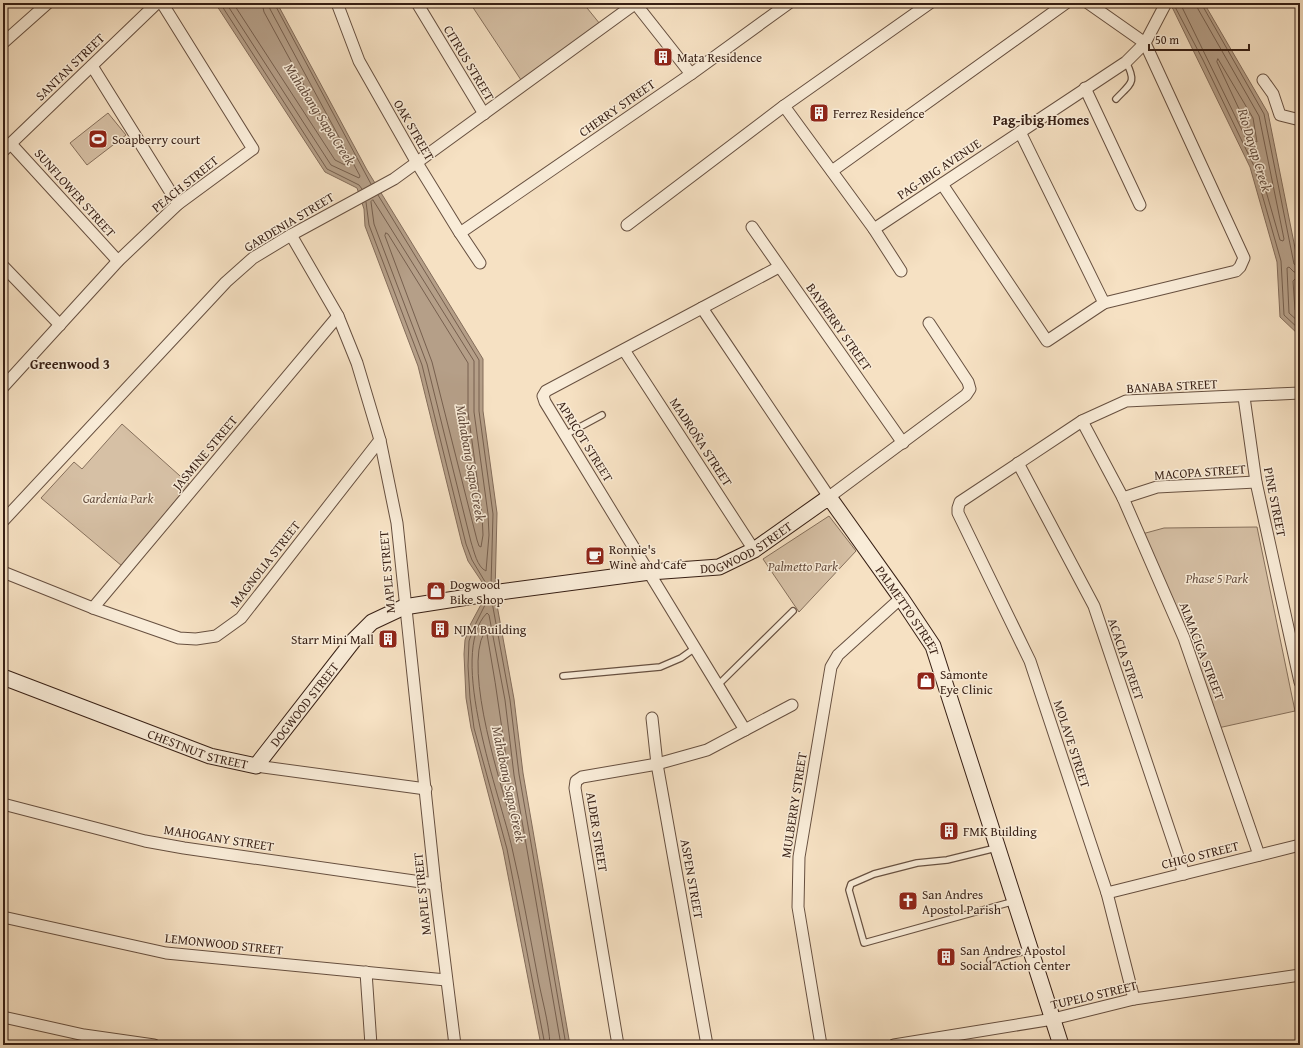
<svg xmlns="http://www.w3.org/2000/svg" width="1303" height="1048" viewBox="0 0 1303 1048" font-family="'Gentium Book Plus',serif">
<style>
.green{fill:#d6c0a5;stroke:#86705c}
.water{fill:#b59f88;stroke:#836c5a}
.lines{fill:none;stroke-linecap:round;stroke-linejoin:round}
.shore{stroke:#765f4e;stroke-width:1}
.lane-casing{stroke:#675040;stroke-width:8}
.street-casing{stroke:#675040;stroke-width:13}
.secondary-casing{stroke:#371f14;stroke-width:17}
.lane{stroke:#f9ecd8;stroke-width:5.5}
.street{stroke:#f9ecd8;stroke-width:11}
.secondary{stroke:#f9ecd8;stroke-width:15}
.labels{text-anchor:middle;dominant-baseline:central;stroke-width:3;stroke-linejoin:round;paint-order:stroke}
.poi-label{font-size:13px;fill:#371f14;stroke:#f9ecd8;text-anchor:start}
.street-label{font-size:13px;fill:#371f14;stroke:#f9ecd8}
.park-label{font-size:13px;font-style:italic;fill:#674f40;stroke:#f9ecd8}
.water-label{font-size:14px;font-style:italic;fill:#634c3d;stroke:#f9ecd8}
.neighbourhood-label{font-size:14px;font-weight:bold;fill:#371f14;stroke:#f9ecd8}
</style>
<rect width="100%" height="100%" fill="#f6e1c3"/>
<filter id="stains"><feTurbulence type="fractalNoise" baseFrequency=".005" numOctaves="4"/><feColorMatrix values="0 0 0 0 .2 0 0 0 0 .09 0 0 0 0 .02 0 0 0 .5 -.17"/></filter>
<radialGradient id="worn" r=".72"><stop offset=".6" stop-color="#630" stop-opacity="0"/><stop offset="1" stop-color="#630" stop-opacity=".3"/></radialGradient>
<g class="green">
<polygon points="470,3 583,3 600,24 521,80"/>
<polygon points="108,113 126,135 87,165 70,143"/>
<polygon points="122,424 189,484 122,566 41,498 74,462 82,469"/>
<polygon points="829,516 856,551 799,612 763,559"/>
<polygon points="1257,527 1295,711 1218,728 1142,534 1164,528"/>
</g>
<g class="water">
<polygon points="215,3 277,3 367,170 483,359 483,411 497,513 495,594 514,699 523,773 570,1045 541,1045 503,850 471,728 466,698 464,654 465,640 470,625 484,599 484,590 482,582 468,561 462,544 418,366 365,226 364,209 357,188 325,172"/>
<polygon points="1168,3 1204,3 1268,113 1300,273 1300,336 1280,317 1277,262 1250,167 1173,9"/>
</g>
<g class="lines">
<g class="shore">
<polyline points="220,3 327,169 359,185 362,189"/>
<polyline points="226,3 331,165 359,178 360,176 270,9 269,3"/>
<polyline points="233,3 335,160 345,165 346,162 264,12 262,3"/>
<polyline points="274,3 371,184"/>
<polyline points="1173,3 1203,60 1254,166 1281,261 1284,315 1300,330"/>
<polyline points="1180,3 1258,163 1280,240 1283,241 1284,239 1259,116 1198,9 1196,3"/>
<polyline points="1201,3 1264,114 1294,264 1300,268"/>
<polygon points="1218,59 1253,118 1257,142 1254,141 1217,62"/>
<polyline points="378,195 479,360 479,411 493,514 491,585"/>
<path d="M373,200L474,361V412L488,514L489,535L486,571C477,567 474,551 471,542L427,364L374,224L371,202Z"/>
<polyline points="366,202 369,225 422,365 466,544 472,560 487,585"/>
<polygon points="386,233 388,234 468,363 468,412 482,514 483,535 481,547 479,546 477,540 432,362 385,236"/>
<polyline points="1300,273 1294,272 1289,267 1287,268 1289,313 1300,323"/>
<polyline points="1300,279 1295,279 1293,281 1295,310 1300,315"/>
<polyline points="492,602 510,700 519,774 566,1045"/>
<polyline points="486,603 474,627 469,641 468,666 470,698 474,728 507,849 545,1045"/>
<path d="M484,633L487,634C499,699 506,764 517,829L516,831L514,830C502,788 463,670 484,633Z"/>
<path d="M550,1045C549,1021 541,997 537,973C529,932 522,890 512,848C501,798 446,654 487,613L489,615L505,700L514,775L561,1045"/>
</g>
<g class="lane-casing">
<g id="lane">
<path d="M1116,99C1131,83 1137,83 1126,62"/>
<polyline points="565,435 602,415"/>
<polyline points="563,676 660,667 681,658 695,648"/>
<polyline points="718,685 793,611"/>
<polyline points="996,848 947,860 917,863 874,874 851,884 849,890 864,943 1015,901"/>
<polyline points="990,960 1030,950"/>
</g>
</g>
<g class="street-casing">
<g id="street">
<polyline points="337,3 359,61 417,163 460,233 480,263"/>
<polyline points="417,3 484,114"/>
<polyline points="635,3 691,74"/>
<polyline points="3,43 48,3"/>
<polyline points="92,66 178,204"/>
<polyline points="1263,80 1273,94 1280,115 1300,120"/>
<polyline points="1085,88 1140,205"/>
<polyline points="784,106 874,229 901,271"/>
<polyline points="1020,132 1104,303"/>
<polyline points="11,144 118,261"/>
<polyline points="3,151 157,3"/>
<polyline points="832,171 1066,3"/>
<polyline points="942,184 1047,341 1104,303 1236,271 1240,267 1244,258 1145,43 1088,3"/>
<polyline points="627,225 784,106 930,3"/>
<polyline points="752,227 903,443"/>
<polyline points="874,229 1126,62 1145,43 1166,3"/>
<polyline points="460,233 691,74 789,3"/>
<polyline points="291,235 338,316 357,363 380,440 397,523 435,884 455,1045"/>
<polyline points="3,266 60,325"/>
<polyline points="702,308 829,497 966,395 970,389 968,382 929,323"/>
<polyline points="624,350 754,550"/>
<polyline points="3,387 118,261 178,204 253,149 162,3"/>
<polyline points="1244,397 1256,482 1300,682"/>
<polyline points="1082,421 1123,498 1184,638 1259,855"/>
<polyline points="1018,463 1094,606 1184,874"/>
<polyline points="1123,498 1157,487 1256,482"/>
<polyline points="3,521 226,282 253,258 291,235 394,179 636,3"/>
<polyline points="3,572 93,608 179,638 196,639 216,636 241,618 380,440"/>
<polyline points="93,608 338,316"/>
<polyline points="652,718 657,764 707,1045"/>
<polyline points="745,730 545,402 543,396 546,391 779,267"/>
<polyline points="256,766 426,789"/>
<polyline points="3,804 145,841 184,848 435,884"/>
<polyline points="1107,893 1300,845"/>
<polyline points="3,917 166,953 446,980"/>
<polyline points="366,972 371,1045"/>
<polyline points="1134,999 1107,893 1030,661 958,513 958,508 960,502 1082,421 1126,401 1300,393"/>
<polyline points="3,1017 84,1035 154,1045"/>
<polyline points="618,1045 575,788 576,781 582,777 657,764 707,750 792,705"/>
<polyline points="821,1045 798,907 799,857 831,667 838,655 901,598"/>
<polyline points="894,1045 1053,1019 1134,999 1300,975"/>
</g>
</g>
<g class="secondary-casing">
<g id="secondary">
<path id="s1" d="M3,677L210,756L256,766L354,640L372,622L404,607L500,592L650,572L719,567L754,550L829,497L901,598L933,646L1061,1045"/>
</g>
</g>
<use href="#lane" class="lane"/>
<use href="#street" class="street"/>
<use href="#secondary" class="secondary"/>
</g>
<defs>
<g id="building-square" transform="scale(1)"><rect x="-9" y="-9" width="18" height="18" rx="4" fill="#8f2418" stroke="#f9ecd8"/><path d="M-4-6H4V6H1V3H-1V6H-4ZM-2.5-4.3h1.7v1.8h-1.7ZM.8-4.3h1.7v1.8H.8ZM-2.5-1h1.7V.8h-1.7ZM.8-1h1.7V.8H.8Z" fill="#fff"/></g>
<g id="stadium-square" transform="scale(1)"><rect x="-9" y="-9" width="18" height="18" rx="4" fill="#8f2418" stroke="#f9ecd8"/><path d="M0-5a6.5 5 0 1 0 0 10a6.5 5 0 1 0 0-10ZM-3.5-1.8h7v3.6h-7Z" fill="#fff"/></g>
<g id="cafe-square" transform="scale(1)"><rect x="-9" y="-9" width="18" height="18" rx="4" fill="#8f2418" stroke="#f9ecd8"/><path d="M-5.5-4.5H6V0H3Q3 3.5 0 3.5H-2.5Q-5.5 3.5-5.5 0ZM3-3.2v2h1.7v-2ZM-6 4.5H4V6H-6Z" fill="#fff"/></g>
<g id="shop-square" transform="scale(1)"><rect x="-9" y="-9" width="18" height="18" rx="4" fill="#8f2418" stroke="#f9ecd8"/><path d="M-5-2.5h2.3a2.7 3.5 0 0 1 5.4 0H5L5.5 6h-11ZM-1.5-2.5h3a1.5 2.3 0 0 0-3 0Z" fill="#fff"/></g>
<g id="church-square" transform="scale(1)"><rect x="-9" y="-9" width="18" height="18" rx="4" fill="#8f2418" stroke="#f9ecd8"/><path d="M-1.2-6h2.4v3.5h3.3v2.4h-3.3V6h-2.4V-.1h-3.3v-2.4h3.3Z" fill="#fff"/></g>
</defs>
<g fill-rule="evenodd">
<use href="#building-square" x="663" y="57"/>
<use href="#building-square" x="819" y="113"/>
<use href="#stadium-square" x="98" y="139"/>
<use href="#cafe-square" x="595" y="556"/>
<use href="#shop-square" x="436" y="591"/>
<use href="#building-square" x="440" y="629"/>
<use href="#building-square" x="388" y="639"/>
<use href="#shop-square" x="926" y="681"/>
<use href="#building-square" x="949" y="831"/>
<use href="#church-square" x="908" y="901"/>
<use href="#building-square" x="946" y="957"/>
</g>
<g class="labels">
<g class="poi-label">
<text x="677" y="57">Mata Residence</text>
<text x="833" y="113">Ferrez Residence</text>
<text x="112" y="139">Soapberry court</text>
<text x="609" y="549">Ronnie's<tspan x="609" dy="15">Wine and Cafe</tspan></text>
<text x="450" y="584">Dogwood<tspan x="450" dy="15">Bike Shop</tspan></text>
<text x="454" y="629">NJM Building</text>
<text x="374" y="639" text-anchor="end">Starr Mini Mall</text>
<text x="940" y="674">Samonte<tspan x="940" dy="15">Eye Clinic</tspan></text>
<text x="963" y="831">FMK Building</text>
<text x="922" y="894">San Andres<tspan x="922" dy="15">Apostol Parish</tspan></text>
<text x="960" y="950">San Andres Apostol<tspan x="960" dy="15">Social Action Center</tspan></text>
</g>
<g class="street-label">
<text transform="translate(469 63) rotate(59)">CITRUS STREET</text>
<text transform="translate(70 67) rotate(-44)">SANTAN STREET</text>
<text transform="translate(617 108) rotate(-35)">CHERRY STREET</text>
<text transform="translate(414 130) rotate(60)">OAK STREET</text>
<text transform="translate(939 169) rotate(-34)">PAG-IBIG AVENUE</text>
<text transform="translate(185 184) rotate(-39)">PEACH STREET</text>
<text transform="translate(75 193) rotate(48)">SUNFLOWER STREET</text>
<text transform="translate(289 222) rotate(-31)">GARDENIA STREET</text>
<text transform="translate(839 327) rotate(55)">BAYBERRY STREET</text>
<text transform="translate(1172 386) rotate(-3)">BANABA STREET</text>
<text transform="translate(585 441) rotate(58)">APRICOT STREET</text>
<text transform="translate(701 442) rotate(57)">MADROÑA STREET</text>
<text transform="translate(205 453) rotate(-50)">JASMINE STREET</text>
<text transform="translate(1200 472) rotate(-4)">MACOPA STREET</text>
<text transform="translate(1275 502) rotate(79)">PINE STREET</text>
<text stroke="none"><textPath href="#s1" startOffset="839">DOGWOOD STREET</textPath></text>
<text transform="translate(265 564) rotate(-52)">MAGNOLIA STREET</text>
<text transform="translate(387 572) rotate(-95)">MAPLE STREET</text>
<text stroke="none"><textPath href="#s1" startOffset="1076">PALMETTO STREET</textPath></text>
<text transform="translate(1202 651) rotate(69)">ALMACIGA STREET</text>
<text transform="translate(1126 659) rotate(71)">ACACIA STREET</text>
<text stroke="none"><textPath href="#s1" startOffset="347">DOGWOOD STREET</textPath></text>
<text transform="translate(1072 744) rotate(72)">MOLAVE STREET</text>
<text stroke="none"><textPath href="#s1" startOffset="208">CHESTNUT STREET</textPath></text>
<text transform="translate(794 805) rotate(-81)">MULBERRY STREET</text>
<text transform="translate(597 832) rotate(81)">ALDER STREET</text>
<text transform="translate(219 838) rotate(9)">MAHOGANY STREET</text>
<text transform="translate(1200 855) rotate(-14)">CHICO STREET</text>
<text transform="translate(692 879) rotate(80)">ASPEN STREET</text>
<text transform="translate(422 894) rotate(-96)">MAPLE STREET</text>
<text transform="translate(224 944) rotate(6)">LEMONWOOD STREET</text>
<text transform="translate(1094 995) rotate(-13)">TUPELO STREET</text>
</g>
<g class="park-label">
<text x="118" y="498">Gardenia Park</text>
<text x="803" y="566">Palmetto Park</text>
<text x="1217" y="578">Phase 5 Park</text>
</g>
<g class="water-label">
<text transform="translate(320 114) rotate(57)">Mahabang Sapa Creek</text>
<text transform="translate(1255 150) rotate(73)">Rio Dayap Creek</text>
<text transform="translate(471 463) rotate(80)">Mahabang Sapa Creek</text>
<text transform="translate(509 784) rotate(78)">Mahabang Sapa Creek</text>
</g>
<g class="neighbourhood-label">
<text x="1041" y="120">Pag-ibig Homes</text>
<text x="70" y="364">Greenwood 3</text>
</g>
</g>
<rect width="1303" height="1048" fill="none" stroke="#f6e1c3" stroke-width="16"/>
<rect x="4" y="4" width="1295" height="1040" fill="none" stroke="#371f14" stroke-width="2"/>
<rect x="8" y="8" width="1287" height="1032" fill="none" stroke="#371f14"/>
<path d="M1149 44v6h100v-6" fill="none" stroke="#371f14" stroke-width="2"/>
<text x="1155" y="44" font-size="12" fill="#371f14" stroke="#f9ecd8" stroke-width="3" paint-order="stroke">50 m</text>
<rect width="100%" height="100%" filter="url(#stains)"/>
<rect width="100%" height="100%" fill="url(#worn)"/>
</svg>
